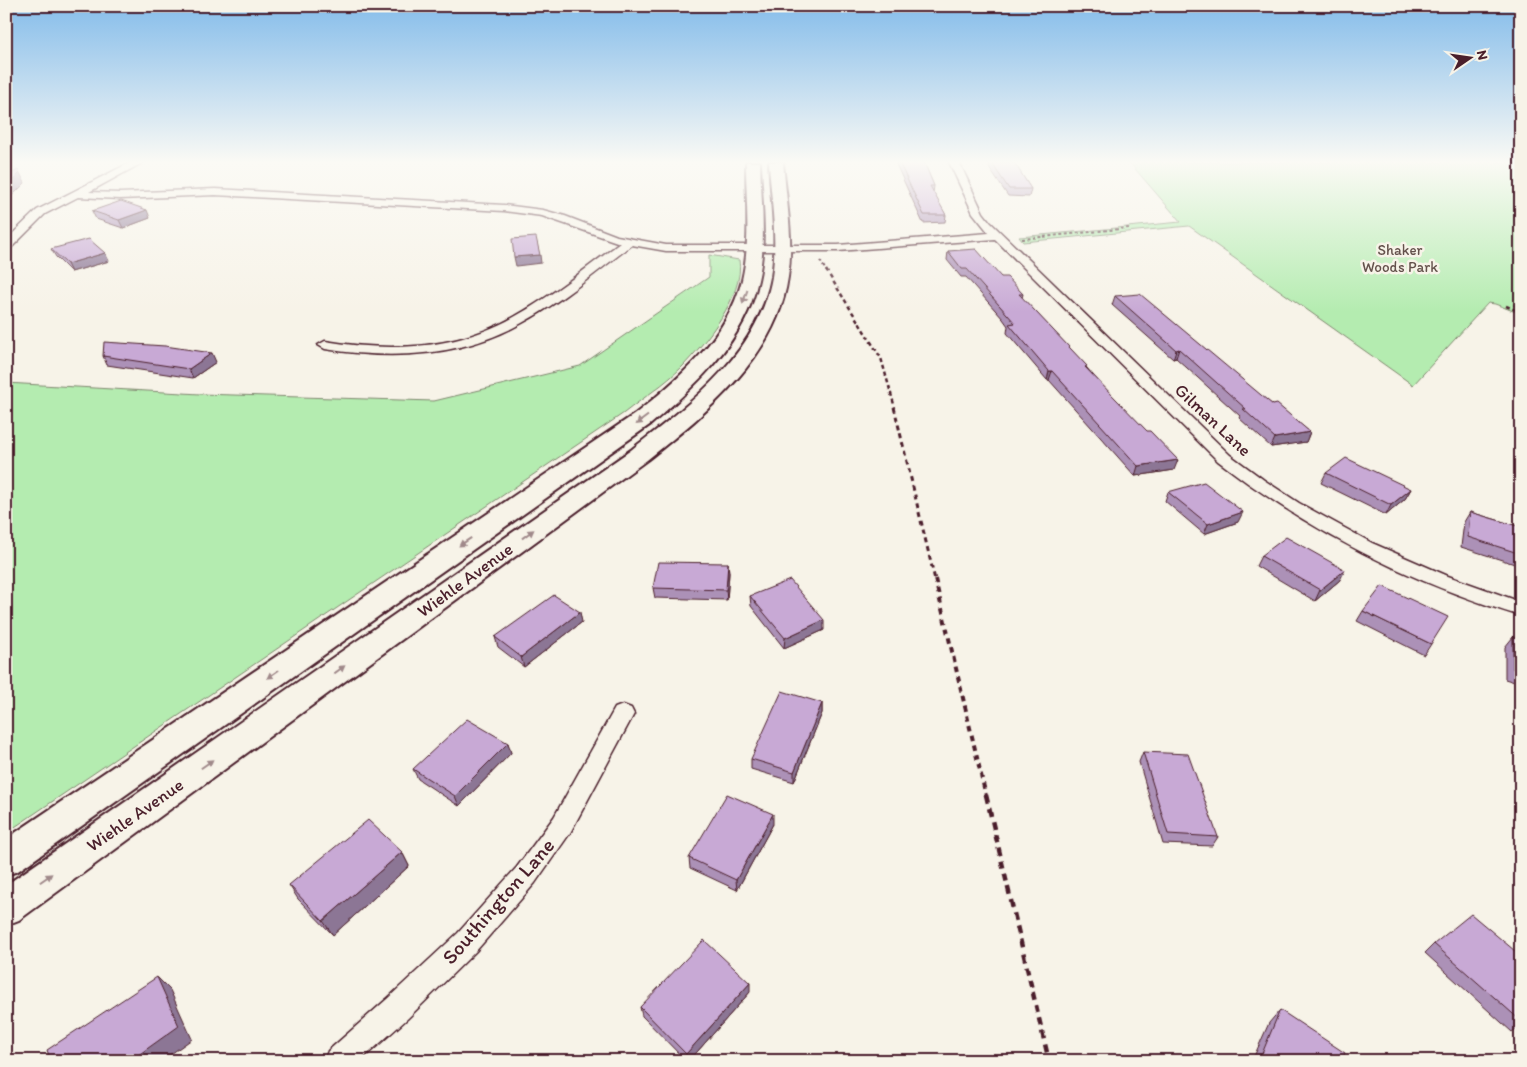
<svg xmlns="http://www.w3.org/2000/svg" width="1527" height="1067" viewBox="0 0 1527 1067" font-family="Itim,sans-serif">
<style>
.green{fill:#b4ecb0;stroke:#7f866e}
.lines{fill:none;stroke-linecap:round;stroke-linejoin:round}
.street-casing{stroke:#4a1f2b;stroke-width:3}
.secondary-casing{stroke:#4a1f2b;stroke-width:4}
.path-far4{stroke:#4a1f2b;stroke-width:2;stroke-dasharray:3 2.5;stroke-linecap:butt}
.path-far3{stroke:#4a1f2b;stroke-width:2.5;stroke-dasharray:4 3;stroke-linecap:butt}
.path-far2{stroke:#4a1f2b;stroke-width:3;stroke-dasharray:5 4;stroke-linecap:butt}
.path-far1{stroke:#4a1f2b;stroke-width:4;stroke-dasharray:5.5 4.5;stroke-linecap:butt}
.path{stroke:#4a1f2b;stroke-width:4.5;stroke-dasharray:8 5.5;stroke-linecap:butt}
.street{fill:#f7f3e8;fill-rule:evenodd}
.secondary{fill:#f7f3e8;fill-rule:evenodd}
.wall{fill:#ac91b7;stroke:#4a1f2b}
.shaded-wall{fill:#8c7695;stroke:#4a1f2b}
.building{fill:#c8a9d5;stroke:#4a1f2b}
.oneway{fill:#a0898a}
.labels{text-anchor:middle;dominant-baseline:central;stroke-width:5;stroke-linejoin:round;paint-order:stroke}
.far-park-label{font-size:15px;fill:#64524c;stroke:#f7f3e8}
.street-label{font-size:18px;fill:#4a1f2b;stroke:#f7f3e8}
.near-street-label{font-size:21px;fill:#4a1f2b;stroke:#f7f3e8}
</style>
<rect width="100%" height="100%" fill="#f7f3e8"/>
<filter id="ink" filterUnits="userSpaceOnUse"><feTurbulence type="fractalNoise" baseFrequency=".02" numOctaves="2"/><feDisplacementMap in="SourceGraphic" scale="10" xChannelSelector="R" yChannelSelector="G"/><feConvolveMatrix kernelMatrix="1 2 1 2 8 2 1 2 1" color-interpolation-filters="sRGB"/></filter>
<g filter="url(#ink)">
<g class="green">
<polygon points="1129,162 1521,162 1521,305 1513,305 1521,309 1521,314 1495,304 1488,303 1413,385 1189,226 1023,242 1019,237 1181,222"/>
<path d="M709,255L739,260C745,295 705,343 682,367C665,384 643,398 624,413L6,833V383L200,394L434,401L580,366L709,277Z"/>
</g>
<g class="lines">
<g class="street-casing">
<g id="street">
<path d="M131,162H144L89,192L120,193L215,189L504,205L543,210L565,216L617,236L666,245H838L989,233L973,213L949,162H959L983,213L990,222L1230,455L1264,480L1299,503L1372,543L1448,576L1521,602V616C1411,583 1309,531 1218,461L995,239L838,251H666L632,245C596,272 561,302 522,323C462,357 392,360 325,349L318,345L325,341C389,352 456,350 514,317C552,296 585,269 620,243L542,216L504,211L215,195L120,199L78,197L45,214L10,249L6,250V240L37,210Z"/>
<polygon points="623,705 631,708 634,714 570,833 535,883 476,951 407,1019 360,1061 324,1061 328,1051 387,999 458,933 517,867 554,817 615,708"/>
</g>
</g>
<g class="secondary-casing">
<g id="secondary">
<path d="M746,162H760C761,201 767,242 758,280C745,341 696,385 651,424L18,871L6,875V839L635,414C680,378 727,338 742,280C751,242 746,201 746,162Z"/>
<path d="M769,162H783C786,200 794,239 788,277C777,357 706,413 647,460L19,920L6,925V885L631,450C689,405 758,354 772,277C778,239 771,200 769,162Z"/>
</g>
</g>
<g class="path-far4">
<polyline points="1022,239 1129,228"/>
<polyline points="820,261 827,272"/>
</g>
<g class="path-far3">
<polyline points="826,270 881,358 895,408"/>
<polyline points="1506,306 1521,312"/>
</g>
<polyline class="path-far2" points="894,407 935,580"/>
<polyline class="path-far1" points="935,579 986,796"/>
<polyline class="path" points="986,795 1049,1061"/>
<use href="#street" class="street"/>
<use href="#secondary" class="secondary"/>
</g>
<g class="wall">
<polygon points="895,162 924,162 934,186 933,193 946,215 945,222 923,223"/>
<polygon points="989,162 1014,162 1031,189 1029,197 1008,196 989,168 990,164"/>
<polygon points="92,211 150,218 123,228 96,219"/>
<polygon points="51,249 109,261 71,272 56,257"/>
<polygon points="948,251 1001,277 1023,294 1022,298 1087,368 1174,470 1135,476 1049,380 1047,380 1007,333 1008,326 1003,319 966,277 961,277 947,260"/>
<polygon points="1115,296 1273,405 1310,432 1306,442 1271,447 1239,418 1240,416 1176,358 1173,359 1112,305"/>
<polygon points="103,356 216,362 193,378 107,365"/>
<polygon points="1326,473 1411,489 1405,499 1386,515 1321,483"/>
<polygon points="1168,492 1238,522 1204,534 1165,501"/>
<polygon points="1470,512 1521,527 1521,566 1461,547 1464,522"/>
<polygon points="1261,556 1340,580 1315,601 1256,566"/>
<polygon points="728,563 729,573 727,600 655,598 653,588"/>
<polygon points="750,596 824,630 784,648 751,606"/>
<polygon points="1363,611 1431,644 1424,655 1357,621"/>
<polygon points="582,622 524,667 498,647 495,637"/>
<polygon points="1513,637 1521,639 1521,684 1505,679 1505,647"/>
<polygon points="822,703 822,713 794,782 751,769 751,759"/>
<polygon points="508,743 511,753 459,806 418,779 413,769"/>
<polygon points="1143,752 1218,837 1212,846 1163,844 1139,762"/>
<polygon points="773,824 737,890 690,868 689,858"/>
<polygon points="402,852 409,866 333,935 298,899 289,885"/>
<polygon points="1434,944 1521,956 1521,1025 1512,1032 1425,953"/>
<polygon points="750,992 689,1061 686,1061 642,1016 640,1007"/>
<polygon points="1280,1010 1342,1061 1252,1061 1269,1023"/>
</g>
<g class="shaded-wall">
<polygon points="20,173 25,183 6,202 6,187"/>
<polygon points="147,210 150,218 123,228 119,220"/>
<polygon points="105,253 109,261 71,272 67,264"/>
<polygon points="540,255 541,263 516,266 514,257"/>
<polygon points="1179,349 1176,358 1173,359 1176,350"/>
<polygon points="212,353 216,362 193,378 189,369"/>
<polygon points="1049,371 1052,371 1049,380 1047,380"/>
<polygon points="1310,432 1306,442 1271,447 1275,438"/>
<polygon points="1178,460 1174,470 1135,476 1138,466"/>
<polygon points="1411,489 1405,499 1386,515 1391,505"/>
<polygon points="1243,512 1238,522 1204,534 1208,524"/>
<polygon points="728,563 729,573 727,600 726,590"/>
<polygon points="1345,570 1340,580 1315,601 1320,590"/>
<polygon points="580,612 582,622 524,667 521,657"/>
<polygon points="824,620 824,630 784,648 785,638"/>
<polygon points="822,703 822,713 794,782 794,772"/>
<polygon points="508,743 511,753 459,806 455,796"/>
<polygon points="773,814 773,824 737,890 736,880"/>
<polygon points="402,852 409,866 333,935 323,921"/>
<polygon points="157,977 170,990 192,1039 161,1061 130,1061"/>
<polygon points="750,983 750,992 689,1061 687,1061 686,1054"/>
</g>
<g class="building">
<polygon points="899,162 924,162 934,186 930,186 946,215 924,215"/>
<polygon points="991,162 1014,162 1031,189 1009,189"/>
<polygon points="18,170 20,173 6,187 6,176"/>
<polygon points="121,201 147,210 119,220 92,211"/>
<polygon points="536,237 540,255 514,257 512,239"/>
<polygon points="89,239 105,253 67,264 51,249"/>
<polygon points="976,249 1001,277 1007,277 1023,294 1019,294 1087,366 1085,367 1147,431 1150,431 1178,460 1138,466 1052,371 1049,371 1009,324 1015,323 967,269 962,269 948,251"/>
<polygon points="1140,294 1273,405 1277,404 1310,432 1275,438 1243,409 1246,409 1179,349 1176,350 1115,296"/>
<polygon points="104,342 165,346 212,353 189,369 103,356"/>
<polygon points="1346,458 1411,489 1391,505 1326,473"/>
<polygon points="1204,482 1243,512 1208,524 1168,492"/>
<polygon points="1470,512 1521,527 1521,554 1468,537"/>
<polygon points="1286,537 1345,570 1320,590 1261,556"/>
<polygon points="658,562 728,563 726,590 653,588"/>
<polygon points="790,580 824,620 785,638 750,596"/>
<polygon points="1382,586 1448,617 1431,644 1363,611"/>
<polygon points="554,595 580,612 521,657 495,637"/>
<polygon points="1513,637 1521,639 1521,671 1513,669"/>
<polygon points="782,691 822,703 794,772 751,759"/>
<polygon points="467,719 508,743 455,796 413,769"/>
<polygon points="1143,752 1188,754 1218,837 1168,834"/>
<polygon points="727,794 773,814 736,880 689,858"/>
<polygon points="368,820 402,852 323,921 289,885"/>
<polygon points="1471,914 1521,956 1521,1021 1434,944"/>
<polygon points="704,940 750,983 686,1054 640,1007"/>
<polygon points="157,977 179,1026 130,1061 51,1061 47,1050"/>
<polygon points="1280,1010 1345,1053 1342,1061 1259,1061"/>
</g>
<defs><path id="oneway-solid" d="M-6-.8H1V-3.2L6.5 0L1 3.2V.8H-6Z" transform="scale(1.25)"/></defs>
<g class="oneway">
<use href="#oneway-solid" transform="translate(745 297) rotate(109)"/>
<use href="#oneway-solid" transform="translate(642 420) rotate(143)"/>
<use href="#oneway-solid" transform="translate(528 534) rotate(-36)"/>
<use href="#oneway-solid" transform="translate(465 542) rotate(146)"/>
<use href="#oneway-solid" transform="translate(339 670) rotate(-36)"/>
<use href="#oneway-solid" transform="translate(273 674) rotate(145)"/>
<use href="#oneway-solid" transform="translate(207 764) rotate(-35)"/>
<use href="#oneway-solid" transform="translate(46 878) rotate(-35)"/>
</g>
</g>
<linearGradient id="sky" x2="0" y2="1"><stop stop-color="#84bcea"/><stop offset="0.52" stop-color="#fbfaf5"/><stop offset="1" stop-color="#fbfaf5" stop-opacity="0"/></linearGradient>
<rect width="1527" height="312" fill="url(#sky)"/>
<g class="labels">
<g class="far-park-label">
<text x="1400" y="250">Shaker<tspan x="1400" dy="17">Woods Park</tspan></text>
</g>
<g class="street-label">
<text transform="translate(1213 420) rotate(43)">Gilman Lane</text>
<text transform="translate(465 580) rotate(-36)">Wiehle Avenue</text>
<text transform="translate(135 815) rotate(-35)">Wiehle Avenue</text>
</g>
<g class="near-street-label">
<text transform="translate(498 901) rotate(-49)">Southington Lane</text>
</g>
</g>
<rect width="1527" height="1067" fill="none" stroke="#f7f3e8" stroke-width="25"/>
<rect x="12" y="12" width="1502" height="1042" fill="none" stroke="#4a1f2b" stroke-width="2" filter="url(#ink)"/>
<g transform="translate(1470 58) rotate(77)" stroke="#f7f3e8" stroke-width="4" paint-order="stroke">
<path d="M0-4L9 19L0 12L-9 19Z" fill="#4a1f2b"/>
<text y="-8" font-size="14" font-weight="bold" text-anchor="middle" fill="#4a1f2b">N</text>
</g>
</svg>
